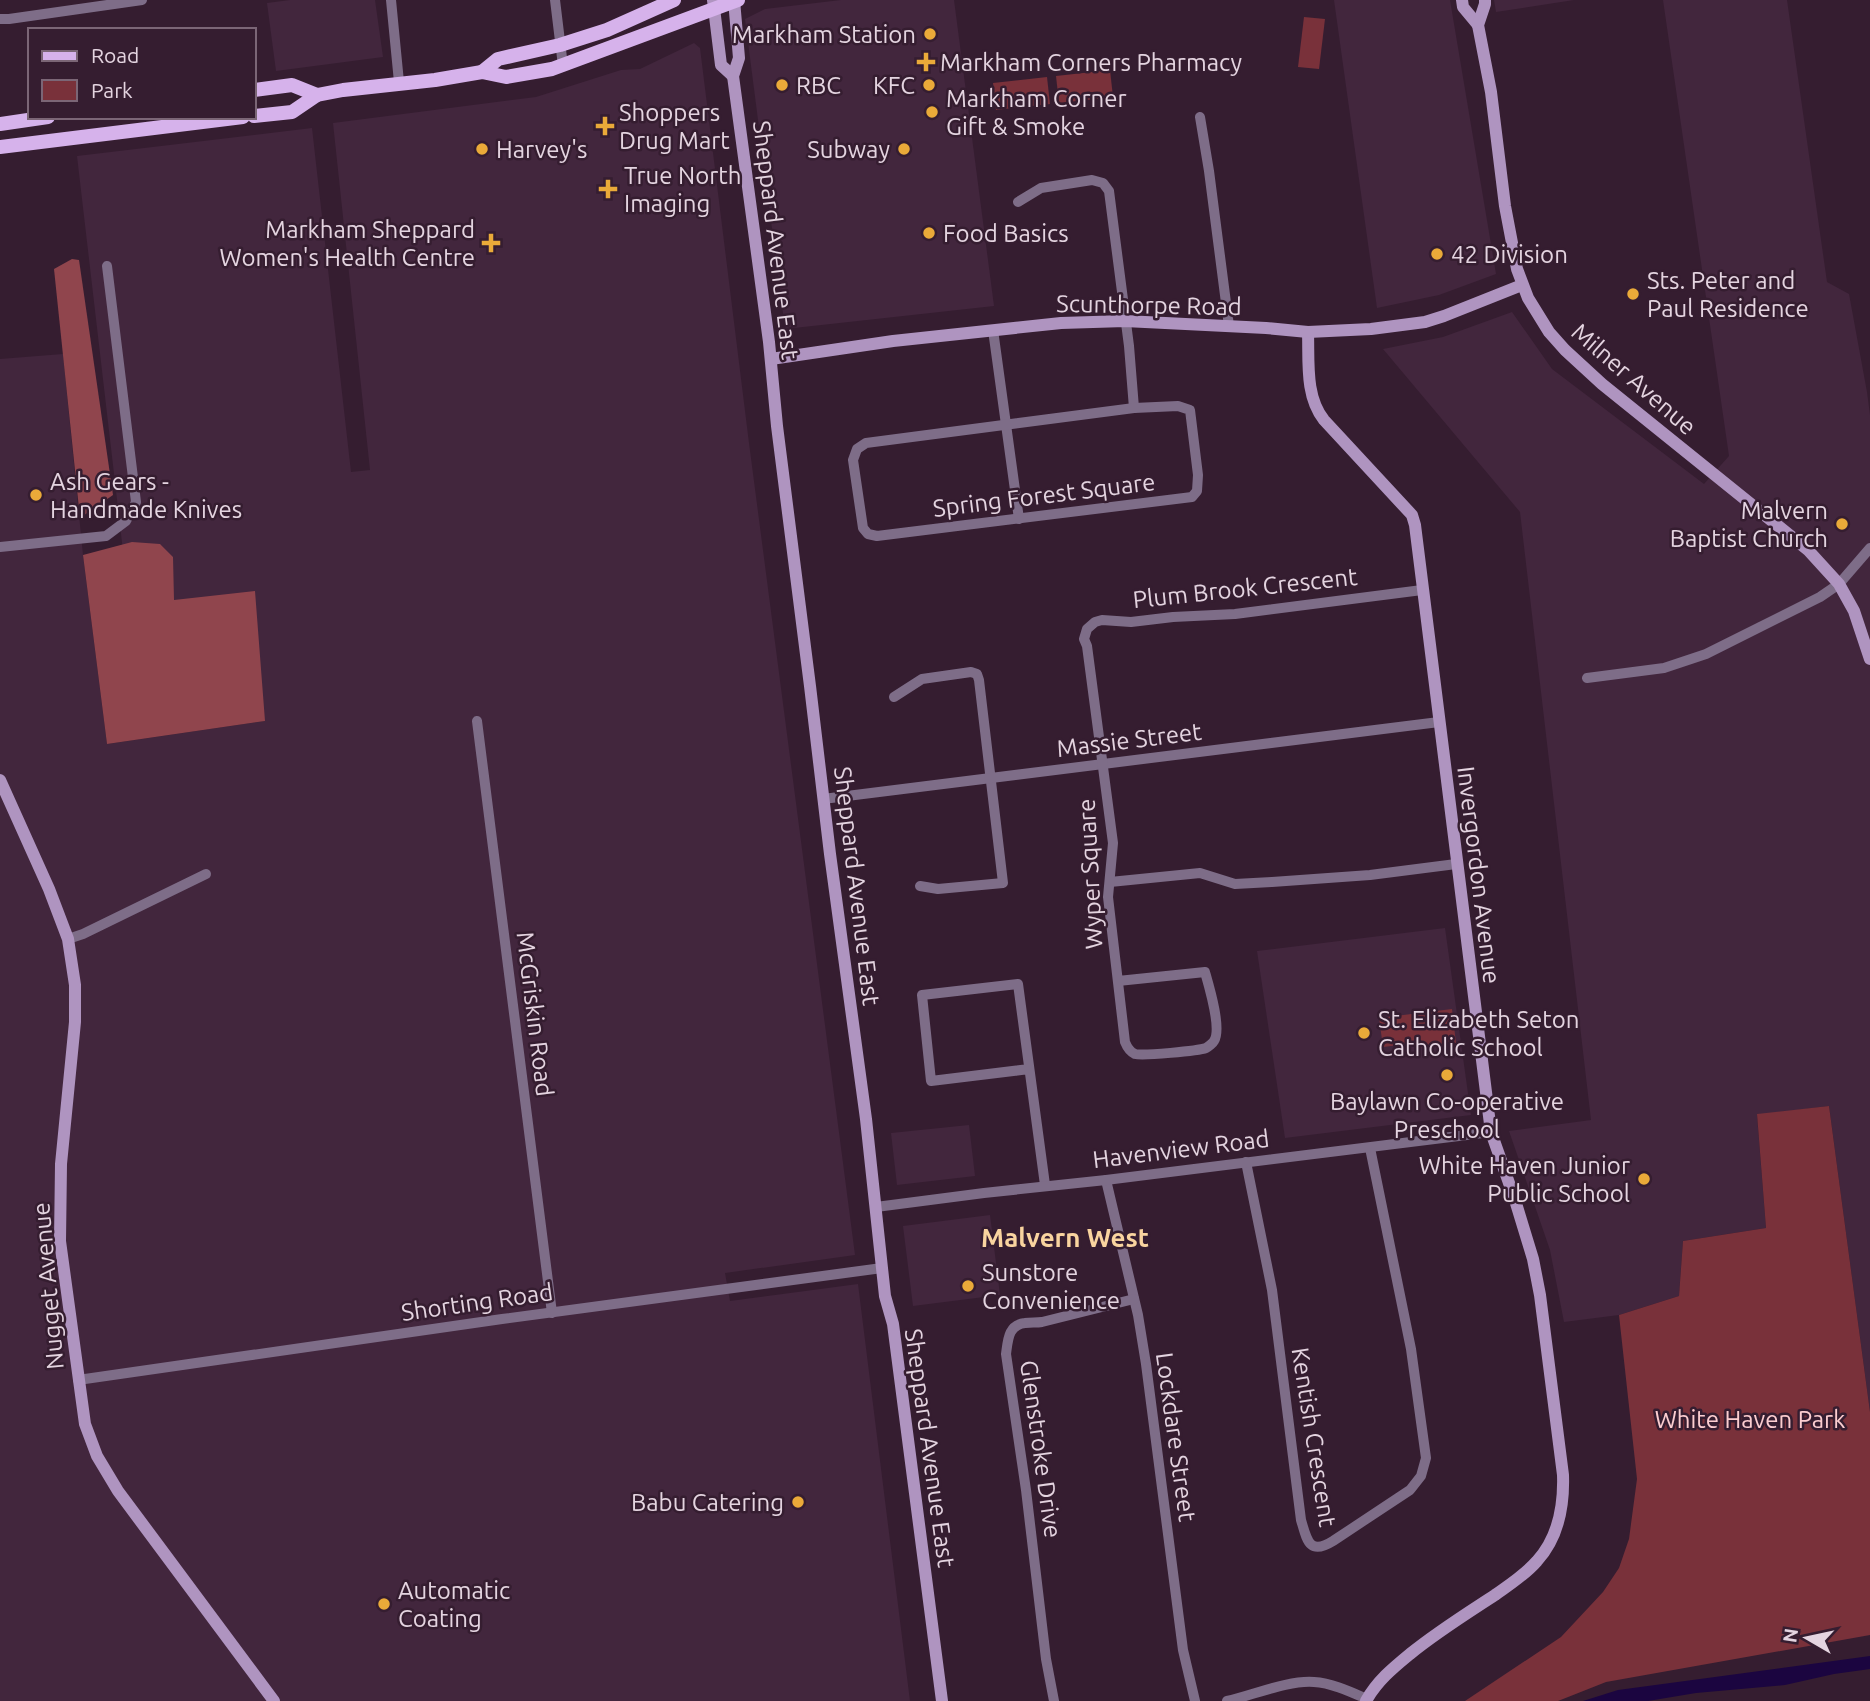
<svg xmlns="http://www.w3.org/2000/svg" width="1870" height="1701" viewBox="0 0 1870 1701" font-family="Ubuntu,sans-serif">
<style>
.built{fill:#42263d}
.green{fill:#79313a}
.forest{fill:#90454d}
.water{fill:#1b0540}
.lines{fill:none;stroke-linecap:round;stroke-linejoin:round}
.street{stroke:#7e6d88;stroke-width:10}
.secondary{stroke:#af94c0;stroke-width:12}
.primary{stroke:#d6b2eb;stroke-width:14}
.poi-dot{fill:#eaaa39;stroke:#351d30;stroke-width:2.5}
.labels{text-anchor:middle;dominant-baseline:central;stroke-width:5;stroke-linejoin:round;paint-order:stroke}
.poi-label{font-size:24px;fill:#e4d4e0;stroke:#351d30;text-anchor:start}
.street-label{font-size:24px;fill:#e4d4e0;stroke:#351d30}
.park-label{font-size:24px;fill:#fccdd0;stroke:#351d30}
.neighbourhood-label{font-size:26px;font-weight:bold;fill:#f9d49f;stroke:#351d30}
</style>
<rect width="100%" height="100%" fill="#351d30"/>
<g class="built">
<polygon points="290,0 375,0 383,57 276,71 267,3"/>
<polygon points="841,0 954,0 994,306 785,329 745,19 765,9"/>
<polygon points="1334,0 1450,0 1496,274 1439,295 1377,308"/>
<polygon points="1494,0 1574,0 1496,12"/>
<polygon points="1663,0 1787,0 1827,282 1849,294 1867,392 1870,415 1870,1412 1829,1106 1757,1115 1766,1228 1683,1241 1679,1296 1619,1315 1564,1322 1550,1250 1509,1131 1591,1120 1520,512 1383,349 1443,337 1512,312 1552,369 1704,484 1729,456"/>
<polygon points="694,43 700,48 749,443 855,1255 725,1273 730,1301 858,1284 910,1701 0,1701 0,359 63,354 83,555 107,744 265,721 130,611 77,156 312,128 351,472 370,470 333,123 536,97 621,70 640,69"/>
<polygon points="1445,928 1471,1115 1285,1138 1257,951"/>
<polygon points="969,1125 975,1176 897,1185 891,1133"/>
<polygon points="990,1215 1000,1295 913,1306 903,1226"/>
</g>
<g class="green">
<polygon points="1304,17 1325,19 1319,69 1298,67"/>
<polygon points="1110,70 1113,97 1059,103 1056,76"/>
<polygon points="1047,77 1050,104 996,110 993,83"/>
<polygon points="1452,1009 1456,1043 1417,1048 1416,1043 1383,1047 1379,1018"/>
<polygon points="1829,1106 1870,1412 1870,1635 1606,1682 1558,1701 1465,1701 1561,1637 1603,1592 1619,1568 1629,1539 1637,1479 1619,1315 1679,1296 1683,1241 1766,1228 1757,1114"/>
</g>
<g class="forest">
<polygon points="72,259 79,260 113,495 80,518 54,269"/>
<polygon points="132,542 160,544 173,557 174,600 255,591 265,721 107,744 83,555"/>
</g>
<polygon class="water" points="1870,1656 1870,1669 1834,1674 1785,1685 1696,1693 1648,1701 1583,1701 1618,1690"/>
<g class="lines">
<g class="street">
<polyline points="391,0 399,82"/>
<polyline points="555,0 563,66"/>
<polyline points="0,19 9,19 142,0"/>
<polyline points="1200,117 1209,171 1229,326"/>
<polyline points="1018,202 1041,188 1092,180 1103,183 1109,191 1129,346 1134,408"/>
<polyline points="993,330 1019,519"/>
<polygon points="1178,406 1190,410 1198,475 1197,491 1192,497 877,536 868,534 863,528 853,460 857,449 866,443 1134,408"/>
<polyline points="0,547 106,536 126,521 136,502 107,266"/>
<polyline points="1587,678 1664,668 1706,654 1820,597 1839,584 1870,548"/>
<polyline points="894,697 922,679 971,672 977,674 979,680 1003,883 938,889 920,886"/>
<polyline points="477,721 552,1313"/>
<polyline points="823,799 1439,722"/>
<polyline points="1110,882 1200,873 1235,884 1272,882 1370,875 1456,864"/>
<polyline points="68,939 83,934 206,874"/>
<path d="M1118,981L1205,972C1209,986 1222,1029 1214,1041C1213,1043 1208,1047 1206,1048C1198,1051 1143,1056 1135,1054C1130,1052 1127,1047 1125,1042L1108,897L1113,843L1087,646L1084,639L1087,629L1095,622L1102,620L1131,622L1173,617L1235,614L1422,590"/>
<polyline points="1029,1069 931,1081 922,995 1018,984 1043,1170 1045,1185"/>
<path d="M1246,1162L1272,1290L1301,1520C1307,1540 1309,1556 1333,1541L1410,1490L1421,1476L1426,1458L1411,1349L1370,1148"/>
<polyline points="1106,1180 1138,1315 1146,1364 1183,1650 1195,1701"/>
<polyline points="876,1207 984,1193 1106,1180 1491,1132"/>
<polyline points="78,1380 502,1319 882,1268"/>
<path d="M1054,1701L1046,1659L1026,1490L1006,1354C1008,1340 1008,1325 1025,1323C1031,1322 1036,1323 1042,1322L1134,1299"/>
<path d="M1227,1701C1254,1695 1288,1680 1314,1682C1332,1683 1351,1692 1367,1699"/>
</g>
<g class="secondary">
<polyline points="713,0 721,65 733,76"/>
<polyline points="734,0 739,58 733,76 769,342 777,426 810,686 830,854 866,1119 885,1296 893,1324 942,1701"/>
<polyline points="1462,0 1463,7 1478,25"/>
<polyline points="1485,0 1485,4 1478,25 1491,92 1505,206 1517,269 1528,298 1549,332 1565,350 1602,384 1808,550 1839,584 1854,611 1870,659"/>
<path d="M1308,332C1309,362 1305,396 1324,420L1412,515L1415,525L1491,1132L1515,1200L1533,1259L1540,1295L1563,1475C1564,1505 1558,1538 1537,1561C1525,1575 1509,1585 1495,1595C1466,1614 1437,1632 1410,1654C1393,1668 1377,1681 1366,1701"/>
<polyline points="771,359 893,341 1061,323 1125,321 1266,328 1308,332 1371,329 1425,322 1444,316 1522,285"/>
<polyline points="0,780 49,889 68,939 75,985 75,1022 61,1164 60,1241 85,1424 97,1456 118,1491 274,1701"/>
</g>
<g class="primary">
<polyline points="482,72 498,59 560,45 607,30 674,0"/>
<polyline points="254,90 292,85 317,95"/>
<polyline points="254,116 292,112 317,95 343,90 435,80 482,72 506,77 552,69 738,0"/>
<polyline points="0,124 48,117"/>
<polyline points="0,147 243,117"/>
</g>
</g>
<g class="poi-dot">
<circle cx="930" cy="34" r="7"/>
<path d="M922.5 51.5h7v7h7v7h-7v7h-7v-7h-7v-7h7z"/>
<circle cx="782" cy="85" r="7"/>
<circle cx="929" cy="85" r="7"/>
<circle cx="932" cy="112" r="7"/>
<path d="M601.5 115.5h7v7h7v7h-7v7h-7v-7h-7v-7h7z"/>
<circle cx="482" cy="149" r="7"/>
<circle cx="904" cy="149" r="7"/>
<path d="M604.5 178.5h7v7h7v7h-7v7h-7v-7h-7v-7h7z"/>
<circle cx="929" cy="233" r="7"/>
<path d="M487.5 232.5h7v7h7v7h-7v7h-7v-7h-7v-7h7z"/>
<circle cx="1437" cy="254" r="7"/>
<circle cx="1633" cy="294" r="7"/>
<circle cx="36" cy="495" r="7"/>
<circle cx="1842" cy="524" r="7"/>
<circle cx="1364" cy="1033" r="7"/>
<circle cx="1447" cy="1075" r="7"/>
<circle cx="1644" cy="1179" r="7"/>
<circle cx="968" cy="1286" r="7"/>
<circle cx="798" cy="1502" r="7"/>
<circle cx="384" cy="1604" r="7"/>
</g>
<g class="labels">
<g class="poi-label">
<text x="916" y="34" text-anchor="end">Markham Station</text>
<text x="940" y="62">Markham Corners Pharmacy</text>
<text x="796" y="85">RBC</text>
<text x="915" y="85" text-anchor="end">KFC</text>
<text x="946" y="98">Markham Corner<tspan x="946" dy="28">Gift &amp; Smoke</tspan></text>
<text x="619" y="112">Shoppers<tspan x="619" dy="28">Drug Mart</tspan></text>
<text x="496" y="149">Harvey's</text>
<text x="890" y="149" text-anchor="end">Subway</text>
<text x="624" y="175">True North<tspan x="624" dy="28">Imaging</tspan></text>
<text x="475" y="229" text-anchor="end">Markham Sheppard<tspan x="475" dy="28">Women's Health Centre</tspan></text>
<text x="943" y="233">Food Basics</text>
<text x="1451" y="254">42 Division</text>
<text x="1647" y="280">Sts. Peter and<tspan x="1647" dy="28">Paul Residence</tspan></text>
<text x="50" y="481">Ash Gears -<tspan x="50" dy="28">Handmade Knives</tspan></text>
<text x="1828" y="510" text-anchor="end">Malvern<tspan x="1828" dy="28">Baptist Church</tspan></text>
<text x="1378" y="1019">St. Elizabeth Seton<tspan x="1378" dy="28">Catholic School</tspan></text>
<text x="1447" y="1101" text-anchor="middle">Baylawn Co-operative<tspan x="1447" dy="28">Preschool</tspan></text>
<text x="1630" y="1165" text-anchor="end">White Haven Junior<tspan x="1630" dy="28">Public School</tspan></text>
<text x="982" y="1272">Sunstore<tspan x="982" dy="28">Convenience</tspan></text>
<text x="784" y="1502" text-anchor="end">Babu Catering</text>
<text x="398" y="1590">Automatic<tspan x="398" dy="28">Coating</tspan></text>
</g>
<g class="street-label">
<text transform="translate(776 240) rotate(83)">Sheppard Avenue East</text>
<text transform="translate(1149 305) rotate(1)">Scunthorpe Road</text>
<text transform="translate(1634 379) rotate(41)">Milner Avenue</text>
<text transform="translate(1044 495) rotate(-7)">Spring Forest Square</text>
<text transform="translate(1245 588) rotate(-6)">Plum Brook Crescent</text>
<text transform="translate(1129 740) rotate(-7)">Massie Street</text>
<text transform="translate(1090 874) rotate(-93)">Wyper Square</text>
<text transform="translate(1479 875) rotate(83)">Invergordon Avenue</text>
<text transform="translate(857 886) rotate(83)">Sheppard Avenue East</text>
<text transform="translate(535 1014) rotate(83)">McGriskin Road</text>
<text transform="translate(1181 1149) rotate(-7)">Havenview Road</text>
<text transform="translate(48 1286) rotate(-95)">Nugget Avenue</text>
<text transform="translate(477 1302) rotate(-8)">Shorting Road</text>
<text transform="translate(1176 1437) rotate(82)">Lockdare Street</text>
<text transform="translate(1314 1437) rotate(81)">Kentish Crescent</text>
<text transform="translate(930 1448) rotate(82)">Sheppard Avenue East</text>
<text transform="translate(1041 1449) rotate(82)">Glenstroke Drive</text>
</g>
<g class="park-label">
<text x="1750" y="1419">White Haven Park</text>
</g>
<g class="neighbourhood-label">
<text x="1065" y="1237">Malvern West</text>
</g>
</g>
<rect x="28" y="28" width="228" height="91" fill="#351d30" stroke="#7b6676" stroke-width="2"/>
<rect x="42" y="51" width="35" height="10" fill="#d6b2eb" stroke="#7b6676" stroke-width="2"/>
<text x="91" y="63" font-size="21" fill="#e4d4e0">Road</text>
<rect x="42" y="80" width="35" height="21" fill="#79313a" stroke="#7b6676" stroke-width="2"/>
<text x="91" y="98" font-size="21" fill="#e4d4e0">Park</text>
<g transform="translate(1807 1638) rotate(279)" stroke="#351d30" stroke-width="5" paint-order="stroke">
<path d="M0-5L12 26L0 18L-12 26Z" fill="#e4d4e0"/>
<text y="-10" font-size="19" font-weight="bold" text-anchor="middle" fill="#e4d4e0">N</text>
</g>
</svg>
